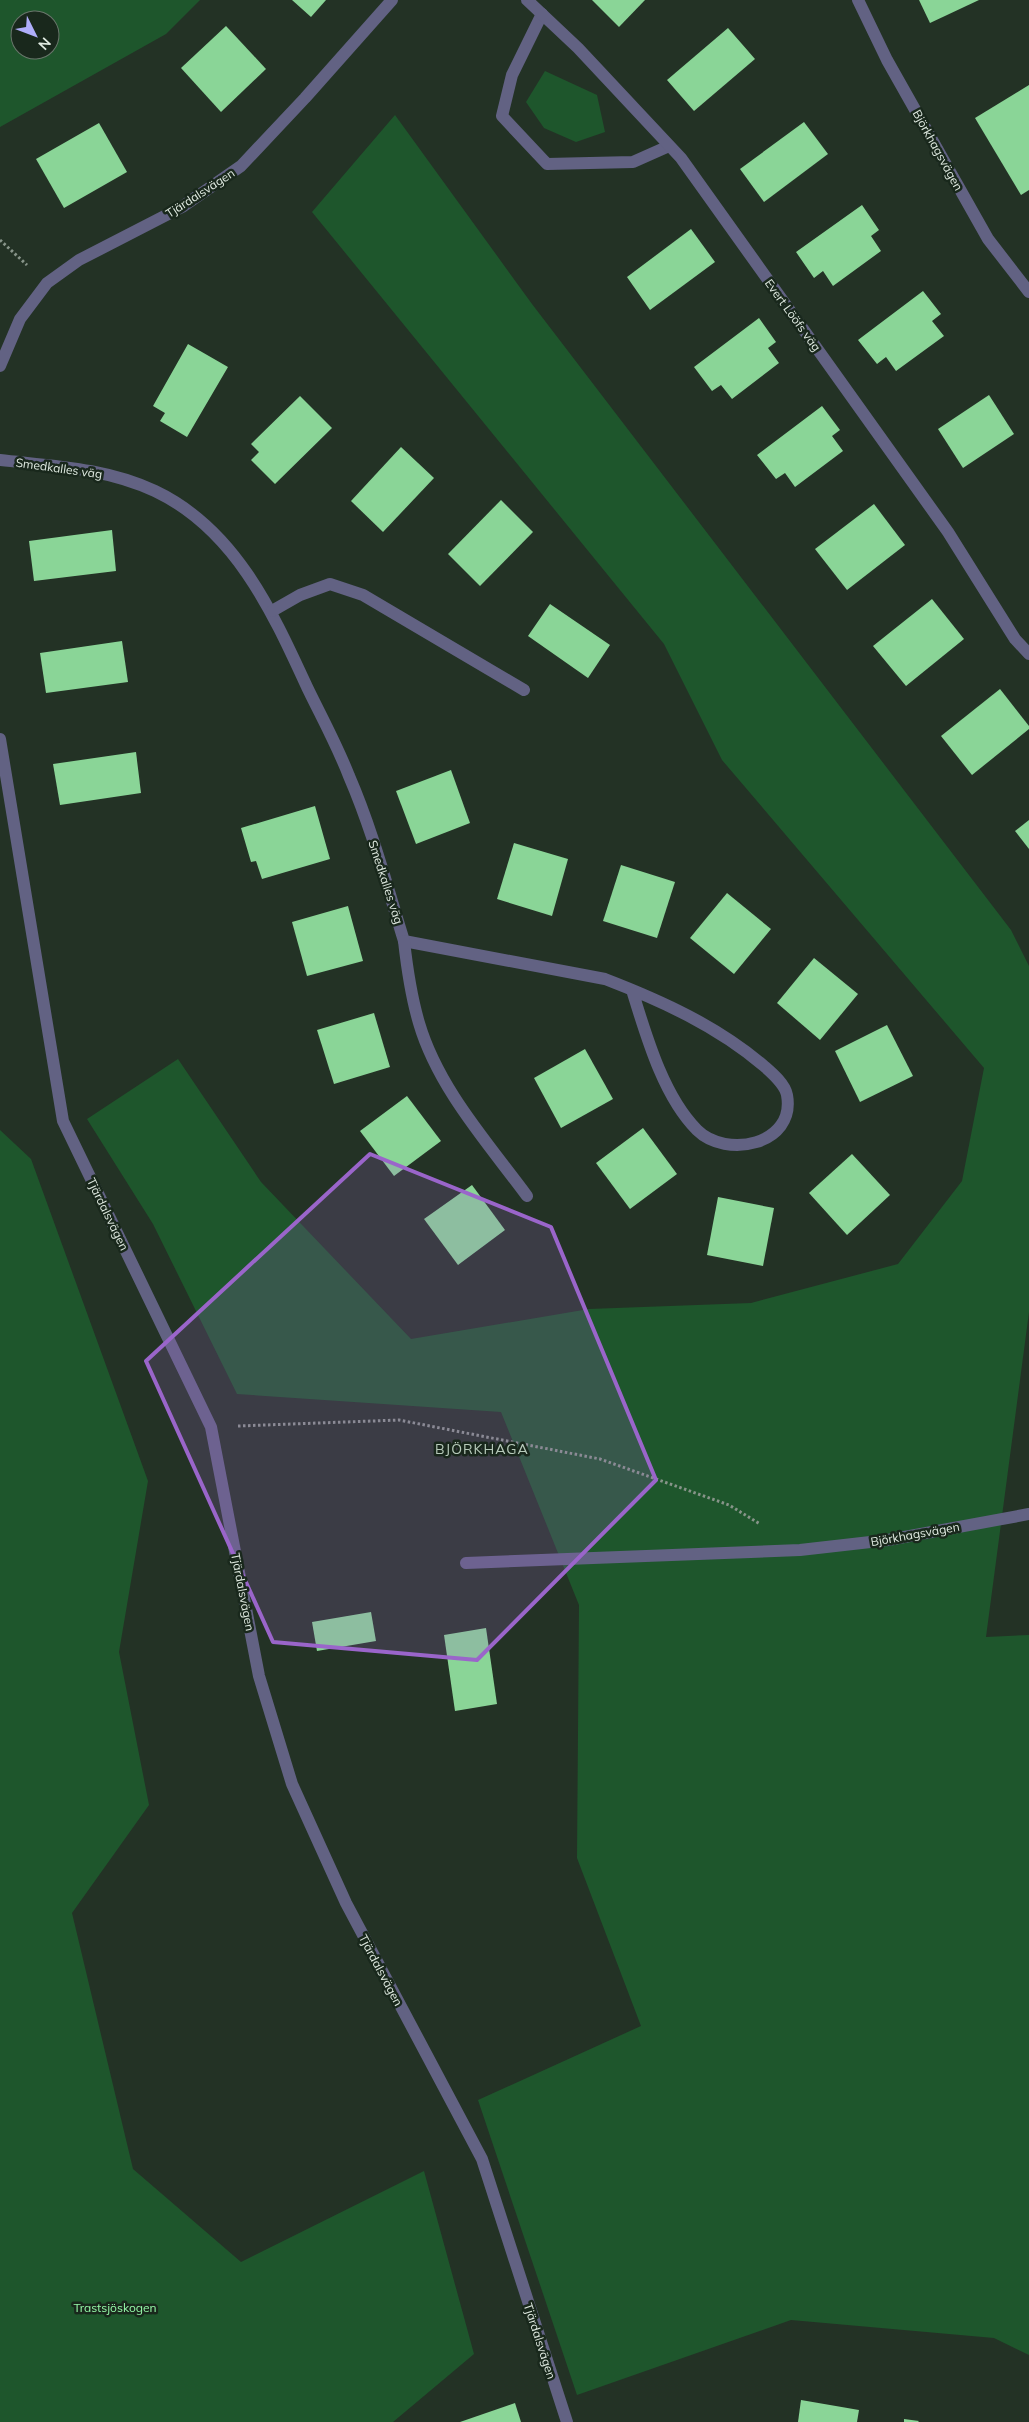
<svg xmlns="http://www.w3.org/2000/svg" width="1029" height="2422" viewBox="0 0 1029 2422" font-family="Mulish,sans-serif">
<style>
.green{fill:#1e562c;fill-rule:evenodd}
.building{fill:#8ad597}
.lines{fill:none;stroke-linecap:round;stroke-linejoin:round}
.path{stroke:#879489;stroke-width:3;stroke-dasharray:2.5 2.5;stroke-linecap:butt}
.lane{stroke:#626283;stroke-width:12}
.street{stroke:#626283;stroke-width:12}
.marked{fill:#9a65ca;fill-opacity:0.2;stroke:#9a65ca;stroke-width:4;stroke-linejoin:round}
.labels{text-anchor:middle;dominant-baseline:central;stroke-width:5;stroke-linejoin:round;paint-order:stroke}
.street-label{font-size:12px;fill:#e1ebe2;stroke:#19281c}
.park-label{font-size:12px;fill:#95f9a8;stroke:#19281c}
.neighbourhood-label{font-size:14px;letter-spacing:1px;fill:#b7caba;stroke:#19281c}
</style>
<rect width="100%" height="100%" fill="#233225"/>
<g class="green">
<path d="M0,0H200L166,34L0,127ZM20,20H50V50H20Z"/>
<polygon points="545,71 597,95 605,132 576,142 544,128 526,102"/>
<polygon points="395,115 532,304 1011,930 1029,966 1029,1312 986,1637 1029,1635 1029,2355 994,2338 791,2320 577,2395 478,2100 641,2026 577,1858 579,1605 501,1412 237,1394 153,1224 87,1119 178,1059 261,1182 411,1339 589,1309 751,1303 898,1264 962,1181 984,1068 722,760 664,644 312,212"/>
<polygon points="0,1130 31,1159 148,1481 119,1652 149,1805 72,1913 133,2169 241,2262 424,2171 474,2354 393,2422 0,2422"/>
</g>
<g class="building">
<polygon points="292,0 326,0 311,17"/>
<polygon points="592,0 645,0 619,27"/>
<polygon points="919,0 979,0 930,23"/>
<polygon points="226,26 266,69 221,112 181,68"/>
<polygon points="728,28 755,59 694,111 667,80"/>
<polygon points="1029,85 1029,190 1021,195 975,118"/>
<polygon points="804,122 828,154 764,202 740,169"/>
<polygon points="99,123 127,172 64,208 36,159"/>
<polygon points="862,205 879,230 871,236 881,251 833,286 823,271 814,278 796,252"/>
<polygon points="691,229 715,262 650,310 627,277"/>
<polygon points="923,291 941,314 932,321 944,336 896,371 886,357 877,364 858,340"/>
<polygon points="759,318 776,342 768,348 779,363 732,399 721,385 712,391 694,367"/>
<polygon points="188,344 228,367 187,437 160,421 165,413 153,406"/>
<polygon points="989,395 1014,434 963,468 938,429"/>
<polygon points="300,396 332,428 275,484 251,460 259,452 251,444"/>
<polygon points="822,406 840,430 832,436 843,451 795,487 785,473 776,479 757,455"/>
<polygon points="401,447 434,478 383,532 351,501"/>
<polygon points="501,500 533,532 480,586 448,554"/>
<polygon points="874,504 905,545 847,590 815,549"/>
<polygon points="112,530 116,571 34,581 29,541"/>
<polygon points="932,599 964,639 906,686 873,646"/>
<polygon points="550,604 610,645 588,678 528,636"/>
<polygon points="122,641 128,682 46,693 40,653"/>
<polygon points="1000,689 1029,726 1029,729 972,775 941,736"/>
<polygon points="136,752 141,793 60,805 53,764"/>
<polygon points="451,770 470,823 416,844 396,791"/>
<polygon points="315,806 330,859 262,879 256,861 251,862 241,828"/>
<polygon points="1029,820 1029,849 1015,831"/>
<polygon points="514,843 568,859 552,916 497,899"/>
<polygon points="621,865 675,882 657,938 603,921"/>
<polygon points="727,893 771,929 734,974 690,938"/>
<polygon points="348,906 363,961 307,976 292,922"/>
<polygon points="814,958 858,994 820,1040 777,1003"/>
<polygon points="374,1013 390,1067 334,1084 317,1030"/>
<polygon points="887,1025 913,1076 860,1102 835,1051"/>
<polygon points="585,1049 613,1099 561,1128 534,1078"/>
<polygon points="407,1096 441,1141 394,1176 360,1131"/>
<polygon points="643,1128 677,1174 630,1209 596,1163"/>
<polygon points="852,1154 890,1195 847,1235 809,1193"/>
<polygon points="472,1185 505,1230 458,1265 424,1219"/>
<polygon points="718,1197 774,1208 763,1266 707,1255"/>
<polygon points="371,1612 376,1641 317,1651 312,1622"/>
<polygon points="486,1628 497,1704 455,1711 444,1635"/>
<polygon points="801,2400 859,2410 857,2422 798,2422"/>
<polygon points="515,2403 521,2422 460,2422"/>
<polygon points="904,2419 919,2421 918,2422 904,2422"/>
</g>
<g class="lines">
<g class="path">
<polyline points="0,240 27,265"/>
<polyline points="238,1426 399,1420 600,1459 729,1505 760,1524"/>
</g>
<g class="lane">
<polyline points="542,14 512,75 502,116 547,164 633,162 669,146"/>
<polyline points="466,1563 800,1550 888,1540 1029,1514"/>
</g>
<g class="street">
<polyline points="527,0 578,48 681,158 948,532 1015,639 1029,654"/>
<polyline points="858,0 887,60 988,239 1029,292"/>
<polyline points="0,366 20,319 47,283 79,260 182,207 241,166 305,98 392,0"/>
<path d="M0,460C53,466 106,468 155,491C235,529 272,611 307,687C321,716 337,745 349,776C372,829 387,886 404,941L605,979C662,1001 717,1026 764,1066C772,1073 785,1084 787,1095C796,1145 726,1159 697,1130C663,1096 646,1035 632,990"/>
<polyline points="272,611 300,595 330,584 363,595 524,690"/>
<polyline points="0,739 63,1121 211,1427 259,1676 292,1784 346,1903 482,2159 567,2422"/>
<path d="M404,941C407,968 411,996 419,1023C438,1088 488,1143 527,1196"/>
</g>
</g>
<path class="marked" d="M370,1154L551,1227L656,1480L477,1660L273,1642L146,1361Z"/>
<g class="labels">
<g class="street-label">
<text transform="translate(938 150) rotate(61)">Björkhagsvägen</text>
<text transform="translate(200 193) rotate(-33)">Tjärdalsvägen</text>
<text transform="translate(793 315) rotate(54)">Evert Lööfs väg</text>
<text transform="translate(59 468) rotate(8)">Smedkalles väg</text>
<text transform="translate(386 882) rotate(72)">Smedkalles väg</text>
<text transform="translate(108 1214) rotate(64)">Tjärdalsvägen</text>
<text transform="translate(915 1534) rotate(-10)">Björkhagsvägen</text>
<text transform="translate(243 1592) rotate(79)">Tjärdalsvägen</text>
<text transform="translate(381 1970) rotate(62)">Tjärdalsvägen</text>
<text transform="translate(540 2341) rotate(72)">Tjärdalsvägen</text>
</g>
<g class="park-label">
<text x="115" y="2307">Trastsjöskogen</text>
</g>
<g class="neighbourhood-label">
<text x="482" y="1449">BJÖRKHAGA</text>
</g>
</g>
<g transform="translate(35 35) rotate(132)"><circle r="24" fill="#19281c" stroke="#69766b"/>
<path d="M0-4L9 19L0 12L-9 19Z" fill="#afaefa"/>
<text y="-8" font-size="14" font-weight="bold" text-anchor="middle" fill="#e1ebe2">N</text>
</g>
</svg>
